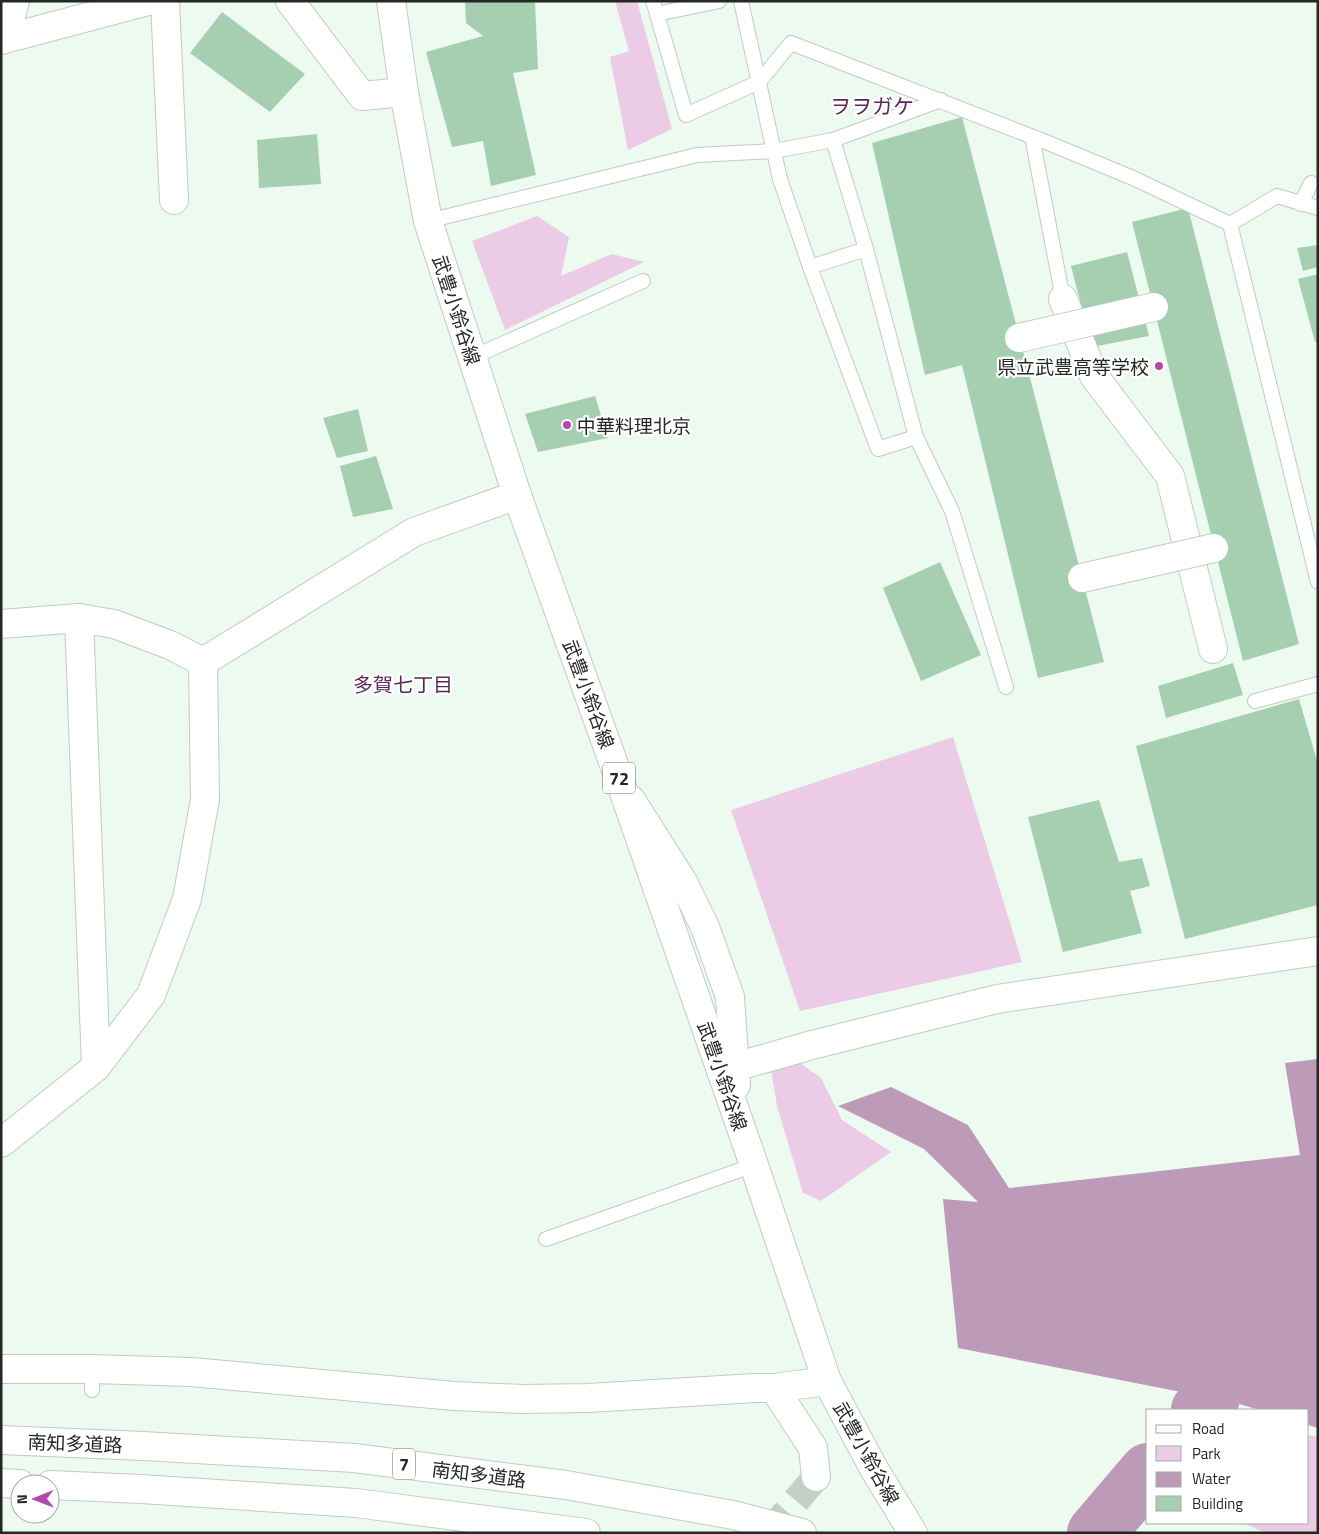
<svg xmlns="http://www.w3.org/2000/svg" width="1319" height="1534" viewBox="0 0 1319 1534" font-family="'Titillium Web','Noto Sans JP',sans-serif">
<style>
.green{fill:#eccbe7}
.water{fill:#bd9ab8}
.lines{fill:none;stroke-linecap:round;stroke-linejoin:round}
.river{stroke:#bd9ab8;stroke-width:58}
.building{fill:#a6cfb2}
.street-tunnel{stroke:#c4d0c7;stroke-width:28;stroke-dasharray:28 14;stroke-linecap:butt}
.lane-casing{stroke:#c0ccc3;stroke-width:16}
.street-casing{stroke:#c0ccc3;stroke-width:30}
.secondary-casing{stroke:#c0ccc3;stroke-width:30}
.primary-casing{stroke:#c0ccc3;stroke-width:30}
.highway-casing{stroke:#c0ccc3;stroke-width:30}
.lane{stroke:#fff;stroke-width:14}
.street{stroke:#fff;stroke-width:28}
.secondary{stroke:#fff;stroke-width:28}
.primary{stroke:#fff;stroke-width:28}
.highway{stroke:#fff;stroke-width:28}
.street-bridge-casing{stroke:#c0ccc3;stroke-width:30;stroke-linecap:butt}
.street-bridge{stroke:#fff;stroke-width:28}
.poi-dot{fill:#b449ab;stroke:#fff;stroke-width:2}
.labels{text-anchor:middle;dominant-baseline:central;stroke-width:4.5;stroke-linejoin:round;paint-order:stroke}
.shield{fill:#fff;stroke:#666866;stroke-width:1}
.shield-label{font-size:18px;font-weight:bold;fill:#242825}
.street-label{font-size:19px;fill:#242825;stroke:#fff}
.poi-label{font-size:19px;fill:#242825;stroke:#fff;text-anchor:end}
.neighbourhood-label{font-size:20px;fill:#5b2857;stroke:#fff}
.quarter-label{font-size:21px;fill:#5b2857;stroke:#fff}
</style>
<rect width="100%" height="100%" fill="#ecfaf0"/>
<g class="green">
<polygon points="615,1 637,1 672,129 628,150 610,57 629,51"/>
<polygon points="537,216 569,237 561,276 612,254 644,262 505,330 472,241"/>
<polygon points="953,737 1022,962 800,1011 731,810"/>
<polygon points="796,1060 821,1078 842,1120 891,1152 821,1201 803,1193 777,1106 771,1069"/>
<polygon points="1308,1435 1318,1437 1318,1533 1266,1533 1243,1523 1308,1523"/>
</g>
<polygon class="water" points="1318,1059 1318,1428 1308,1425 1308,1410 1260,1410 1232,1402 958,1348 943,1199 978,1202 924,1149 838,1106 891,1087 968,1125 1009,1188 1300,1155 1285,1063"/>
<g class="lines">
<g class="river">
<polyline points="1200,1410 1211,1398"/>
<polyline points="1096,1533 1148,1472"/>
</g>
</g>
<g class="building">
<polygon points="465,1 535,1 538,69 513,73 536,175 491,186 483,141 452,147 426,52 483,36 466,23"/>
<polygon points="222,12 305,74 270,112 190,53"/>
<polygon points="962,117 1104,662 1038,678 962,365 925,375 872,143"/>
<polygon points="317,134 321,184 259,188 257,140"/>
<polygon points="1188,208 1299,644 1243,661 1132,222"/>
<polygon points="1318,245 1318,267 1303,271 1297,248"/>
<polygon points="1127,252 1149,336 1092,347 1071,266"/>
<polygon points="1318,274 1318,342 1315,342 1298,279"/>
<polygon points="595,396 608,438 538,452 525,414"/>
<polygon points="358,409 368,451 337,458 323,418"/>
<polygon points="376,456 393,509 353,517 340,466"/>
<polygon points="940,562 981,655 921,681 883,588"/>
<polygon points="1233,663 1243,695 1166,718 1158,686"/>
<polygon points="1299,699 1318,764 1318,905 1185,939 1136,746"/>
<polygon points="1099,800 1119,862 1142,858 1150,886 1130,891 1142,933 1063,952 1028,817"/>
</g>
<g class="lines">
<polyline class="street-tunnel" points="769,1533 816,1477"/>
<g class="lane-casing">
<g id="lane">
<polyline points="653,1 657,14 719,1"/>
<polyline points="741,1 780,179 810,267 866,249"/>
<polyline points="657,14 686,115 759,82 791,43 1046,142 1133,178 1230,224 1318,582"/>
<polyline points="1032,137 1063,299"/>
<polyline points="833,140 866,249 916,437 952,511 1006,687"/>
<polyline points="1301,204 1311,183"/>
<polyline points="428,221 697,155 774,151 833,140 941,100"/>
<polyline points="1230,224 1277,196 1318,208"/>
<polyline points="810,267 878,449 916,437"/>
<polyline points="473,357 643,281"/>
<polyline points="1255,701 1318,684"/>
<polyline points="546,1239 754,1165"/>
<polyline points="92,1369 92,1390"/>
</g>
</g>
<g class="street-casing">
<g id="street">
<polyline points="165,1 174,200"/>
<polyline points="290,1 362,96 404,92"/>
<polyline points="5,39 15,1"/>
<polyline points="1063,299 1094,376 1170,476 1213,649"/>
<polyline points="79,618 114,624 170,645 203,662 414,532 517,495"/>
<polyline points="1,624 79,618 96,1067 1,1143"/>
<polyline points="631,800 683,882 705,927 730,997 736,1085"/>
<polyline points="96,1067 151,995 187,899 205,799 203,662"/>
<polyline points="721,1071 812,1045 997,999 1318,951"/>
<polyline points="1,1369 92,1369 191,1372 454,1396 522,1399 588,1398 755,1388 774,1388 827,1381"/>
<polyline points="774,1388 813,1448 816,1477"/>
</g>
</g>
<g class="secondary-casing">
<polyline id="secondary" points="1,40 148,1"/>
</g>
<g class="primary-casing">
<polyline id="primary" points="391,1 404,92 428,221 517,495 621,784 754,1165 827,1381 873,1467 913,1533"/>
</g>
<g class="highway-casing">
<g id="highway">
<polyline points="1,1440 143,1446 354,1458 566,1485 733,1515 802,1533"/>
<polyline points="1,1483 20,1484"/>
<polyline points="50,1485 141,1489 356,1503 586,1533"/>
</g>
</g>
<use href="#lane" class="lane"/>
<use href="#street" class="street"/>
<use href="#secondary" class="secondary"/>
<use href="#primary" class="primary"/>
<use href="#highway" class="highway"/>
<g class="street-bridge-casing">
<g id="street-bridge">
<polyline points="1019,338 1154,307"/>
<polyline points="1082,578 1214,548"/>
</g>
</g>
<use href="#street-bridge" class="street-bridge"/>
</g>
<g class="poi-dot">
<circle cx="1159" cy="366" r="5"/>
<circle cx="567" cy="425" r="5"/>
</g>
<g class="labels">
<g class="shield">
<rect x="603" y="762.5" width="32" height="31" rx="4"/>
<rect x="393" y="1448.5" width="22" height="31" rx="4"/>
</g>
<g class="shield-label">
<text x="619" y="778">72</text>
<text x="404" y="1464">7</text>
</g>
<g class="street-label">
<text transform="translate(457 310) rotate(72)">武豊小鈴谷線</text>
<text transform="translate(589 694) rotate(70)">武豊小鈴谷線</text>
<text transform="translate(723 1076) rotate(71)">武豊小鈴谷線</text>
<text transform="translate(75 1443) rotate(2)">南知多道路</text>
<text transform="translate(867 1453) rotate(61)">武豊小鈴谷線</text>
<text transform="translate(479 1474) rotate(7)">南知多道路</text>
</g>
<g class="poi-label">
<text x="1149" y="366">県立武豊高等学校</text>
<text x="577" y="425" text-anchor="start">中華料理北京</text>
</g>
<g class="neighbourhood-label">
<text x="403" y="684">多賀七丁目</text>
</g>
<g class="quarter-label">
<text x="872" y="106">ヲヲガケ</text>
</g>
</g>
<rect width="1319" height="1534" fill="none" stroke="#242825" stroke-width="5"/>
<rect x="1146" y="1409" width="162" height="115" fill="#ffffff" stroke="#a7a9a8"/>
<rect x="1156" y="1425" width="25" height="8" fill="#ffffff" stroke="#a7a9a8"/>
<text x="1192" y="1434" font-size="15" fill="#242825">Road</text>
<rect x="1156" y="1446" width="25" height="15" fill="#eccbe7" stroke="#a7a9a8"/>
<text x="1192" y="1459" font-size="15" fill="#242825">Park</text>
<rect x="1156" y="1472" width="25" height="15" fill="#bd9ab8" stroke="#a7a9a8"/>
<text x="1192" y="1484" font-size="15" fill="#242825">Water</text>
<rect x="1156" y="1496" width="25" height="15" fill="#a6cfb2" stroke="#a7a9a8"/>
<text x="1192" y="1509" font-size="15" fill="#242825">Building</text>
<g transform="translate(35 1499) rotate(269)"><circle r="24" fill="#ffffff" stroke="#a7a9a8"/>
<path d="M0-4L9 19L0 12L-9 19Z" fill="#b449ab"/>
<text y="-8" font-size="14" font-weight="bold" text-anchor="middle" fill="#242825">N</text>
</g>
</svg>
